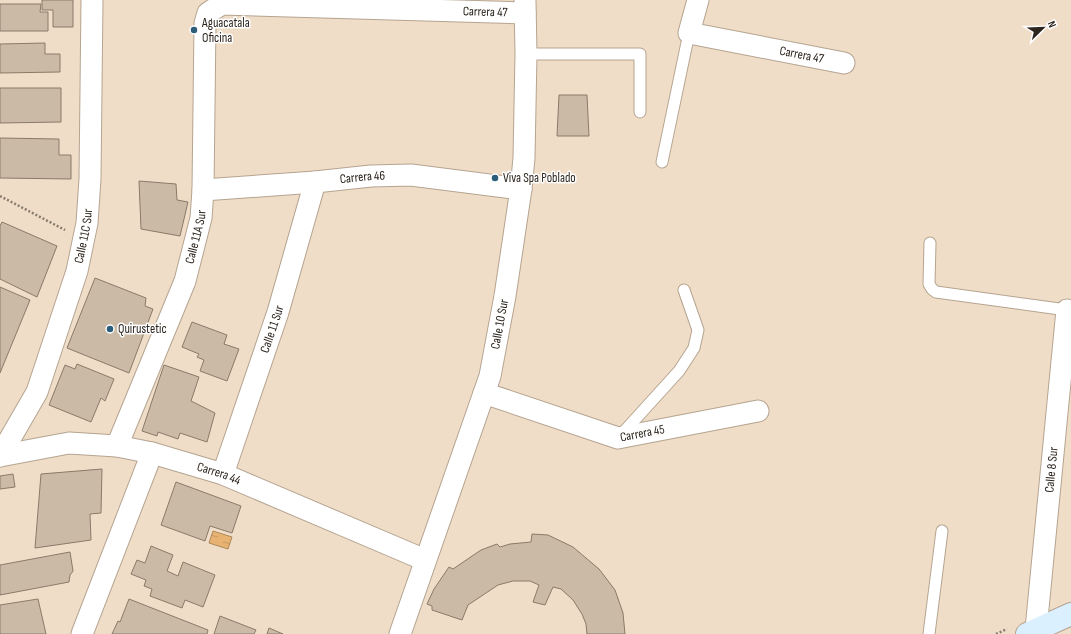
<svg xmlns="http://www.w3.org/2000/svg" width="1071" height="634" viewBox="0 0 1071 634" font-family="'Sofia Sans Condensed',sans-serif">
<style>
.water{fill:url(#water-ripples);stroke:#af8859}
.building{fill:#cbbaa6;stroke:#8a7a68}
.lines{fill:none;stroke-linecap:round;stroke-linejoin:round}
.lane-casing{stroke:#b5a490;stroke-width:13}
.street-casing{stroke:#b5a490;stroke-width:23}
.secondary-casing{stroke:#b5a490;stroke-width:24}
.path{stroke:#877b6d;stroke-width:2.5;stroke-dasharray:2 2;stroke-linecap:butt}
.lane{stroke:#fff;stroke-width:11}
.street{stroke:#fff;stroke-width:21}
.secondary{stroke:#daf0fe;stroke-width:22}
.poi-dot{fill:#2c5d7b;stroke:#fff;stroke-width:1.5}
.labels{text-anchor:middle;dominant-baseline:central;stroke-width:3;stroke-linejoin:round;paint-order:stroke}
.street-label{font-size:13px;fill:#2c251e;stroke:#fff}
.poi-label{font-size:13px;fill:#2c251e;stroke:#fff;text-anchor:start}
</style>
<defs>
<pattern id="water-ripples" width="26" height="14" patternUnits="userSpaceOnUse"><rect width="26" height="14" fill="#e7b272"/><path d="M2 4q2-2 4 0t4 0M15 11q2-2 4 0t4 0" fill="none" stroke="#c69962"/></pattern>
</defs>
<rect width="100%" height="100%" fill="#efddc8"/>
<polygon class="water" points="213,531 232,537 228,549 209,543"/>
<g class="building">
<polygon points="42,0 73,0 73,27 53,27 53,10 42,10"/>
<polygon points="0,4 41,4 40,12 48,12 48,31 0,31"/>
<polygon points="45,43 45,54 60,54 60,72 0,73 0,44"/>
<polygon points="0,88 61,88 61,122 0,123"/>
<polygon points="559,95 587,95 589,136 557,136"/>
<polygon points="0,138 59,139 59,155 71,155 71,179 0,178"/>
<polygon points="139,181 176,184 177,200 188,202 180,236 141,229"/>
<polygon points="2,222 57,246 37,297 0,279 0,226"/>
<polygon points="95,278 146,298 145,306 153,309 129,373 67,348"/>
<polygon points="0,287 30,300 0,373"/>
<polygon points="192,322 227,335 224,344 239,349 227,381 200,371 204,360 197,357 199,354 182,347"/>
<polygon points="77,364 114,379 105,401 101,398 91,422 49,405 65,365 75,369"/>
<polygon points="164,365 199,377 191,401 215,413 207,442 180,433 178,439 158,432 157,436 142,431"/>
<polygon points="102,469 101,513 90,514 91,540 35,548 41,474"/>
<polygon points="13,474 15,487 0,489 0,476"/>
<polygon points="176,482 241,506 232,533 210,526 205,541 161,525"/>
<polygon points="532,534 548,535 573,547 599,569 615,590 623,613 625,634 587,634 586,624 582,614 573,600 561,589 553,587 545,605 533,602 539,585 530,581 513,581 498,585 468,605 462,620 432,610 432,606 427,604 434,589 449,567 453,569 481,550 497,544 500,547 510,544 531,542"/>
<polygon points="151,546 173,555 167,571 178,576 183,562 215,575 203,607 185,600 182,608 150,596 152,589 144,586 146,580 131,574 137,560 145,563"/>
<polygon points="70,552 73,571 70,575 69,582 0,595 0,565"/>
<polygon points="38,599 46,634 0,634 0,605"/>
<polygon points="129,599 208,630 207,634 112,634 118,621 120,622"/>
<polygon points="220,616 256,630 254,634 214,634"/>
<polygon points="269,628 283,634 267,634"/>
</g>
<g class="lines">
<g class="lane-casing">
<g id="lane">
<polyline points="526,54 640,54 640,112"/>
<polyline points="662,162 689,33"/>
<polyline points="930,243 929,284 932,289 936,292 1067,310"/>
<polyline points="620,436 679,371 694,348 698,330 684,290"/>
<polyline points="929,634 942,531"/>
</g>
</g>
<g class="street-casing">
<g id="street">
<path id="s1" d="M698,0L689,33L844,63"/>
<path id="s2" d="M203,190L315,182L371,176L411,175L521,189"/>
<path id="s3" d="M484,393L618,438L758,411"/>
<path id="s4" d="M117,446L185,281L201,218L203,190L205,23L208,13L222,4L525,13"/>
<path id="s5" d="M0,456L37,392L77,271L87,223L90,179L92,0"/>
<path id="s6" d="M0,456L69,443L117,446L152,453L223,474L425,560"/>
<path id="s7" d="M223,474L278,312L315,182"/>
<path id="s8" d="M1036,629L1067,310"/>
<polyline points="82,634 152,453"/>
<path id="s9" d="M400,634L490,376L505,296L521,189L524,158L526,54L525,1"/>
</g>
</g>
<g class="secondary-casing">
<polyline id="secondary" points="1027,634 1071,614"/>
</g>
<g class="path">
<polyline points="0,196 65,230"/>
<polyline points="996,634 1007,629"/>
</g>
<use href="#lane" class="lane"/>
<use href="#street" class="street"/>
<use href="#secondary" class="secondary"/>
</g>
<g class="poi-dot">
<circle cx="194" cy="30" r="4"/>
<circle cx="495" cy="178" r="4"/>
<circle cx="110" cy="329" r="4"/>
</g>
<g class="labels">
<g class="street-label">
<text stroke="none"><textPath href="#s4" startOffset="729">Carrera 47</textPath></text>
<text stroke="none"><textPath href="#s1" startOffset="149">Carrera 47</textPath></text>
<text stroke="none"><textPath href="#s2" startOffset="160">Carrera 46</textPath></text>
<text stroke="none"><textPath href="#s5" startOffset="237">Calle 11C Sur</textPath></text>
<text stroke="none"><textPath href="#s4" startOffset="224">Calle 11A Sur</textPath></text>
<text stroke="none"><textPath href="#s9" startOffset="326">Calle 10 Sur</textPath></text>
<text stroke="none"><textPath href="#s7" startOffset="153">Calle 11 Sur</textPath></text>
<text stroke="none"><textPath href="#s3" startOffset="166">Carrera 45</textPath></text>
<text stroke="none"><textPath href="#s8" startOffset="160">Calle 8 Sur</textPath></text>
<text stroke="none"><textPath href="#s6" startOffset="224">Carrera 44</textPath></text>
</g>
<g class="poi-label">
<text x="202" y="23">Aguacatala<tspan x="202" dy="15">Oficina</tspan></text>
<text x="503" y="178">Viva Spa Poblado</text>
<text x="118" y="329">Quirustetic</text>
</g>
</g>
<g transform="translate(1043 28) rotate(67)" stroke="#ffffff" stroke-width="3" paint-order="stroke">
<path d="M0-3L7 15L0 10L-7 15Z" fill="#2c251e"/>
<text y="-6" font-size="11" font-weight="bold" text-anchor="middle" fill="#2c251e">N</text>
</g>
</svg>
